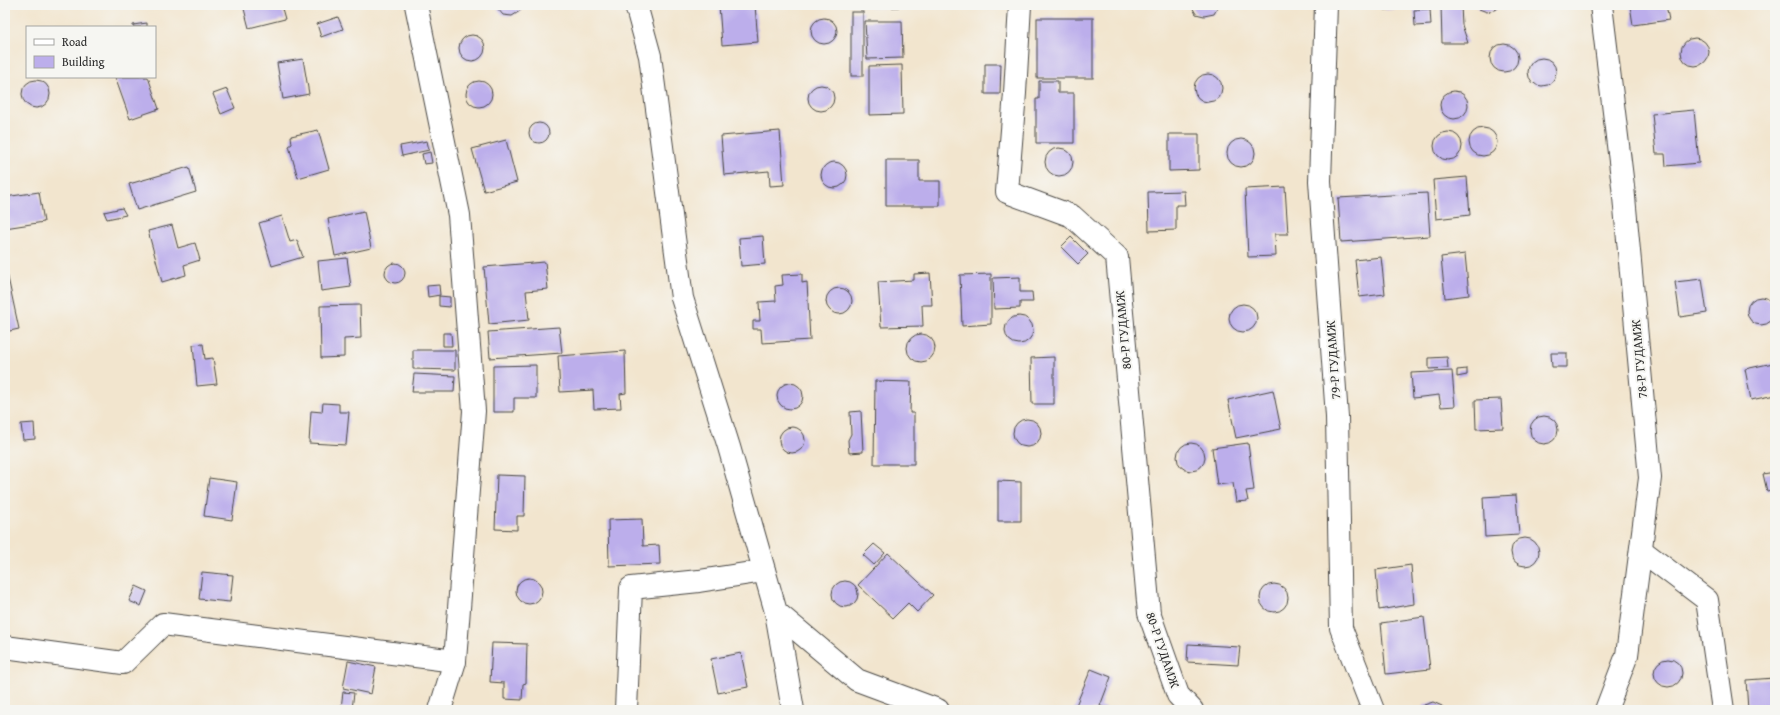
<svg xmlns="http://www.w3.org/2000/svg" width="1780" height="715" viewBox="0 0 1780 715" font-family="'Gentium Book Plus',serif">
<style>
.building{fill:#bcaeeb}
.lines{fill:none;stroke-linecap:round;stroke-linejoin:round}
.minor-casing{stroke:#494743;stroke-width:24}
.minor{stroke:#fff;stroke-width:22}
.labels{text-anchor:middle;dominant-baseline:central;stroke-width:4;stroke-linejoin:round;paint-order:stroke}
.street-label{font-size:13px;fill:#2b2b2b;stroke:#f6f6f2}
</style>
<rect width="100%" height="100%" fill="#f6f6f2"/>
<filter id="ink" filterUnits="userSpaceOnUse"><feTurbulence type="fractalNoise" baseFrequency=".025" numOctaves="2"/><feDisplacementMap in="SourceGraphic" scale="8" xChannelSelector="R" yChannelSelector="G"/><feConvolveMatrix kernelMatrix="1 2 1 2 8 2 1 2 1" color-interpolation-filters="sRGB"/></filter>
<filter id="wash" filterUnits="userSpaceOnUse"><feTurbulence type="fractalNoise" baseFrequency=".012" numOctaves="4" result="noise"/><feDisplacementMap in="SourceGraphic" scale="16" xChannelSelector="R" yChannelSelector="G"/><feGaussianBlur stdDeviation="0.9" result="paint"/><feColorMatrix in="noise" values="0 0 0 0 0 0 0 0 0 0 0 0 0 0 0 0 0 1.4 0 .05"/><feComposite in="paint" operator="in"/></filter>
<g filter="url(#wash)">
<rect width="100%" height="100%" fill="#f2e5ce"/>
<g id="blocks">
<g class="building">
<polygon points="243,5 281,5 285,19 249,28"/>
<polygon points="497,5 523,5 520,11 512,16 503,15 498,9"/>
<polygon points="719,5 755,5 758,42 722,45"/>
<polygon points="870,5 899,5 899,7 870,8"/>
<polygon points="1191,5 1219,5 1214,14 1204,16 1196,14"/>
<polygon points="1385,5 1426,5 1426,6 1385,10"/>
<polygon points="1441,5 1461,5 1462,25 1468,43 1442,43"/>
<polygon points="1476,5 1500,5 1497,9 1487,12 1479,9"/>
<polygon points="1630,5 1666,5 1669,20 1633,25"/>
<polygon points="1430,9 1431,25 1415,26 1414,10"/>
<rect x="851" y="12" width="12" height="64"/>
<polygon points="338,17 343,29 321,37 317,24"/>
<circle cx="824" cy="31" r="13"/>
<rect x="1037" y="18" width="56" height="60"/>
<polygon points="865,21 902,21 903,58 867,59"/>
<polygon points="147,23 147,27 133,27 133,25"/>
<circle cx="472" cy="48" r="13"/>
<circle cx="1695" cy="52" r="14"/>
<circle cx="1504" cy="58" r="14"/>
<circle cx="1542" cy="72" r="14"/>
<polygon points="303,59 309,94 283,99 277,63"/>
<polygon points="985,64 1001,64 1000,94 985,94"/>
<polygon points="902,65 903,114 869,115 869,66"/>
<circle cx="1208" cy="88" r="14"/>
<polygon points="115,77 148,77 159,109 130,119"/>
<circle cx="36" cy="94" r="14"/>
<circle cx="479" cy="94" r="13"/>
<polygon points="1039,81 1058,81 1058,93 1074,93 1074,143 1036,143 1036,99 1039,99"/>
<circle cx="821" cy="98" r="13"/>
<polygon points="227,89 235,108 221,114 213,94"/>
<circle cx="1454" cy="105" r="14"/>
<polygon points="1694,110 1699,163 1666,166 1665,154 1656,154 1652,114"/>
<circle cx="539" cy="133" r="10"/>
<circle cx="1483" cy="142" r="14"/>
<polygon points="318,130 329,169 298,178 289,146 292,144 291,136"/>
<polygon points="780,131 784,185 770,186 769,171 724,175 721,136"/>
<circle cx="1448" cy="146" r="14"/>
<polygon points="1169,134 1199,134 1199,170 1169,171"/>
<circle cx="1241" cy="153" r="14"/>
<polygon points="506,140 517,182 484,191 472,149"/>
<polygon points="427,141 429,150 402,156 400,146"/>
<circle cx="1059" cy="162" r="14"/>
<polygon points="430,152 432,163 424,164 422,154"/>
<polygon points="886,160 919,160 919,181 940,181 940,206 886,206"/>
<circle cx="834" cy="175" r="13"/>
<polygon points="189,167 196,192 137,210 129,184"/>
<polygon points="1467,177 1470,215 1436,219 1433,180"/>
<polygon points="1285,187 1288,234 1275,234 1276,256 1248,257 1245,189"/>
<polygon points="1184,191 1185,205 1176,205 1176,230 1149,231 1148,192"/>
<polygon points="39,192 44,222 5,228 5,197"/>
<polygon points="1427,193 1430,236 1341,242 1338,198"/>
<polygon points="122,208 126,215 107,219 104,212"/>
<polygon points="364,211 371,248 335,256 328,219"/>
<polygon points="282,216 290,242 297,240 303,257 272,266 259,223"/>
<polygon points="172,225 178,248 195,243 200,260 184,265 186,275 162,282 148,231"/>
<polygon points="763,236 765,264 741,266 739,238"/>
<polygon points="1071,237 1088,254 1078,264 1061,247"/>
<polygon points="1465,254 1469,295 1445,298 1441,257"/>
<polygon points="1381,257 1385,294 1359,297 1355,260"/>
<polygon points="347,258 351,287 321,291 318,261"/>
<polygon points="545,262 548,289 526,291 529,320 489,324 484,267"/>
<circle cx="395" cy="273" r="10"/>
<polygon points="7,273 19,329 5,332 5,274"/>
<polygon points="930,273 932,305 922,305 923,326 881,327 878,282 914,280 914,274"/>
<polygon points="802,274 802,283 807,282 810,340 762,343 761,329 753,329 753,321 760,321 759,302 776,301 775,286 783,285 782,275"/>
<polygon points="991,274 991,324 962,326 960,275"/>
<polygon points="1020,277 1020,292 1032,292 1033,302 1020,302 1020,308 994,309 993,278"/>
<polygon points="1702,279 1707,313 1680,317 1675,282"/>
<polygon points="439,285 440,295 428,297 427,286"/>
<circle cx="839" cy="301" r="13"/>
<polygon points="439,296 450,297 450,307 439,306"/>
<circle cx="1761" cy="311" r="14"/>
<circle cx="1243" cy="318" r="14"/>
<polygon points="360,305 361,338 344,339 344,357 321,358 320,306"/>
<circle cx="1019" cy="330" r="14"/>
<polygon points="559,327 562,353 490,358 488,332"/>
<polygon points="443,333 451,333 452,346 443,346"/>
<circle cx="921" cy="348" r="14"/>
<polygon points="203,344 205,359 213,358 217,384 197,386 193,345"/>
<polygon points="413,350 455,350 455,370 413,369"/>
<polygon points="625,351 626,393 620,394 621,408 594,409 593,390 560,392 558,356"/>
<polygon points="1551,353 1567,353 1567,367 1552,367"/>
<polygon points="1054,357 1054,404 1032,404 1031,358"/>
<polygon points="1447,357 1448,368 1429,369 1429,358"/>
<polygon points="1773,363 1775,371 1775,395 1751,400 1745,369"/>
<polygon points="536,365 536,398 514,398 514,412 493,412 493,366"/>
<polygon points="1467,369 1467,375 1457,377 1457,370"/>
<polygon points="1452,371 1455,406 1441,407 1439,395 1413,398 1411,373"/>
<polygon points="414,374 455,376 454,392 412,392"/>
<polygon points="875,381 911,382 910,413 914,413 914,464 874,464"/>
<circle cx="790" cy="396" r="13"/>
<polygon points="1273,390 1281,429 1236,438 1228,400"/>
<polygon points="1501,399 1503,428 1476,429 1475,400"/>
<polygon points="323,403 339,404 339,412 349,412 346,445 309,443 311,411 322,412"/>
<polygon points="861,411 863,452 849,453 848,440 851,434 850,412"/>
<circle cx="1544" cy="430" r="14"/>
<circle cx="1027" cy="433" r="14"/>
<polygon points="34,423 35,439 23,440 21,424"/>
<circle cx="792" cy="440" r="13"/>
<circle cx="1191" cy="457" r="14"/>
<polygon points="1248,443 1254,490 1246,491 1248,501 1236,502 1233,483 1217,485 1212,448"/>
<polygon points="1775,472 1775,489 1767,491 1763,474"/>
<polygon points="497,475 525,476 524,516 517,516 517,530 495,529"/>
<polygon points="209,478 237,482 232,520 204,516"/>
<polygon points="998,481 1021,482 1021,521 998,521"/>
<polygon points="1516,495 1519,535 1485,537 1483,497"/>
<polygon points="642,519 643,546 659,545 660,564 609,566 608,520"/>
<circle cx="1525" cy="552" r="14"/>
<polygon points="874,544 885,553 874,565 863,555"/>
<polygon points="888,553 933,595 917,612 908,603 893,618 858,585"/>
<polygon points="1411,565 1414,604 1379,610 1376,570"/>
<polygon points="202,572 233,575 230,602 199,599"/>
<circle cx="529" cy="591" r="13"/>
<circle cx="845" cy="594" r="13"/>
<circle cx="1274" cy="598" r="14"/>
<polygon points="136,586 147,591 141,606 129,601"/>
<polygon points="1424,617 1430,669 1386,674 1381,623"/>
<polygon points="492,643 527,644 526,683 523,684 522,700 504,699 504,683 490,682"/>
<polygon points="1188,644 1240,647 1238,665 1187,662"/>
<polygon points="741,653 748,687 718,693 711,659"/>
<circle cx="1668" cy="673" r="14"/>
<polygon points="348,661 376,667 371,694 343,688"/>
<polygon points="1091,669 1111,677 1100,706 1110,710 1074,710"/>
<polygon points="1775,678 1775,710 1748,710 1746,680"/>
<polygon points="343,692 354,693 352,709 341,708"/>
<polygon points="1433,702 1442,706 1445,710 1420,710 1424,705"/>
</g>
</g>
</g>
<g filter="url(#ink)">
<use href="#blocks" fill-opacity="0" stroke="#494743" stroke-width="1"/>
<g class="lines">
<g class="minor-casing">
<g id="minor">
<polyline points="416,5 459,215 474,411 455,661 440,710"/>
<polyline points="636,5 650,56 682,298 729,447 776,612 857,680 938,710"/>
<polyline points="1020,5 1015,93 1007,192 1072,216 1117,257 1149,613 1178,695 1192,710"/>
<polyline points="1326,5 1320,181 1337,417 1341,628 1373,710"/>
<polyline points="1601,5 1623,186 1650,478 1627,655 1606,710"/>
<polyline points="1641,550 1707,600 1723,710"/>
<polyline points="776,612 793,710"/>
<polyline points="5,647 123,663 163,624 455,661"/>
<polyline points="626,710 631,588 699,581 764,571"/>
</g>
</g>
<use href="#minor" class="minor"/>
</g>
</g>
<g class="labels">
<g class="street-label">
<text transform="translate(1123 330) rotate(-95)">80-Р ГУДАМЖ</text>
<text transform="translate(1639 359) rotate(-95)">78-Р ГУДАМЖ</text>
<text transform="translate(1333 360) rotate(-94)">79-Р ГУДАМЖ</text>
<text transform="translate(1163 650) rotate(71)">80-Р ГУДАМЖ</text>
</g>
</g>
<rect width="1780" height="715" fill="none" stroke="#f6f6f2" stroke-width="20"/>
<rect x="26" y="26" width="130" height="52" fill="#f6f6f2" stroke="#a5a5a2"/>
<rect x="34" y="39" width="20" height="6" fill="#ffffff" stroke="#a5a5a2"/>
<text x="62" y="46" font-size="12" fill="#2b2b2b">Road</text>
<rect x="34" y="56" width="20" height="12" fill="#bcaeeb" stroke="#a5a5a2"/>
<text x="62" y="66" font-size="12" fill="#2b2b2b">Building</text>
</svg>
